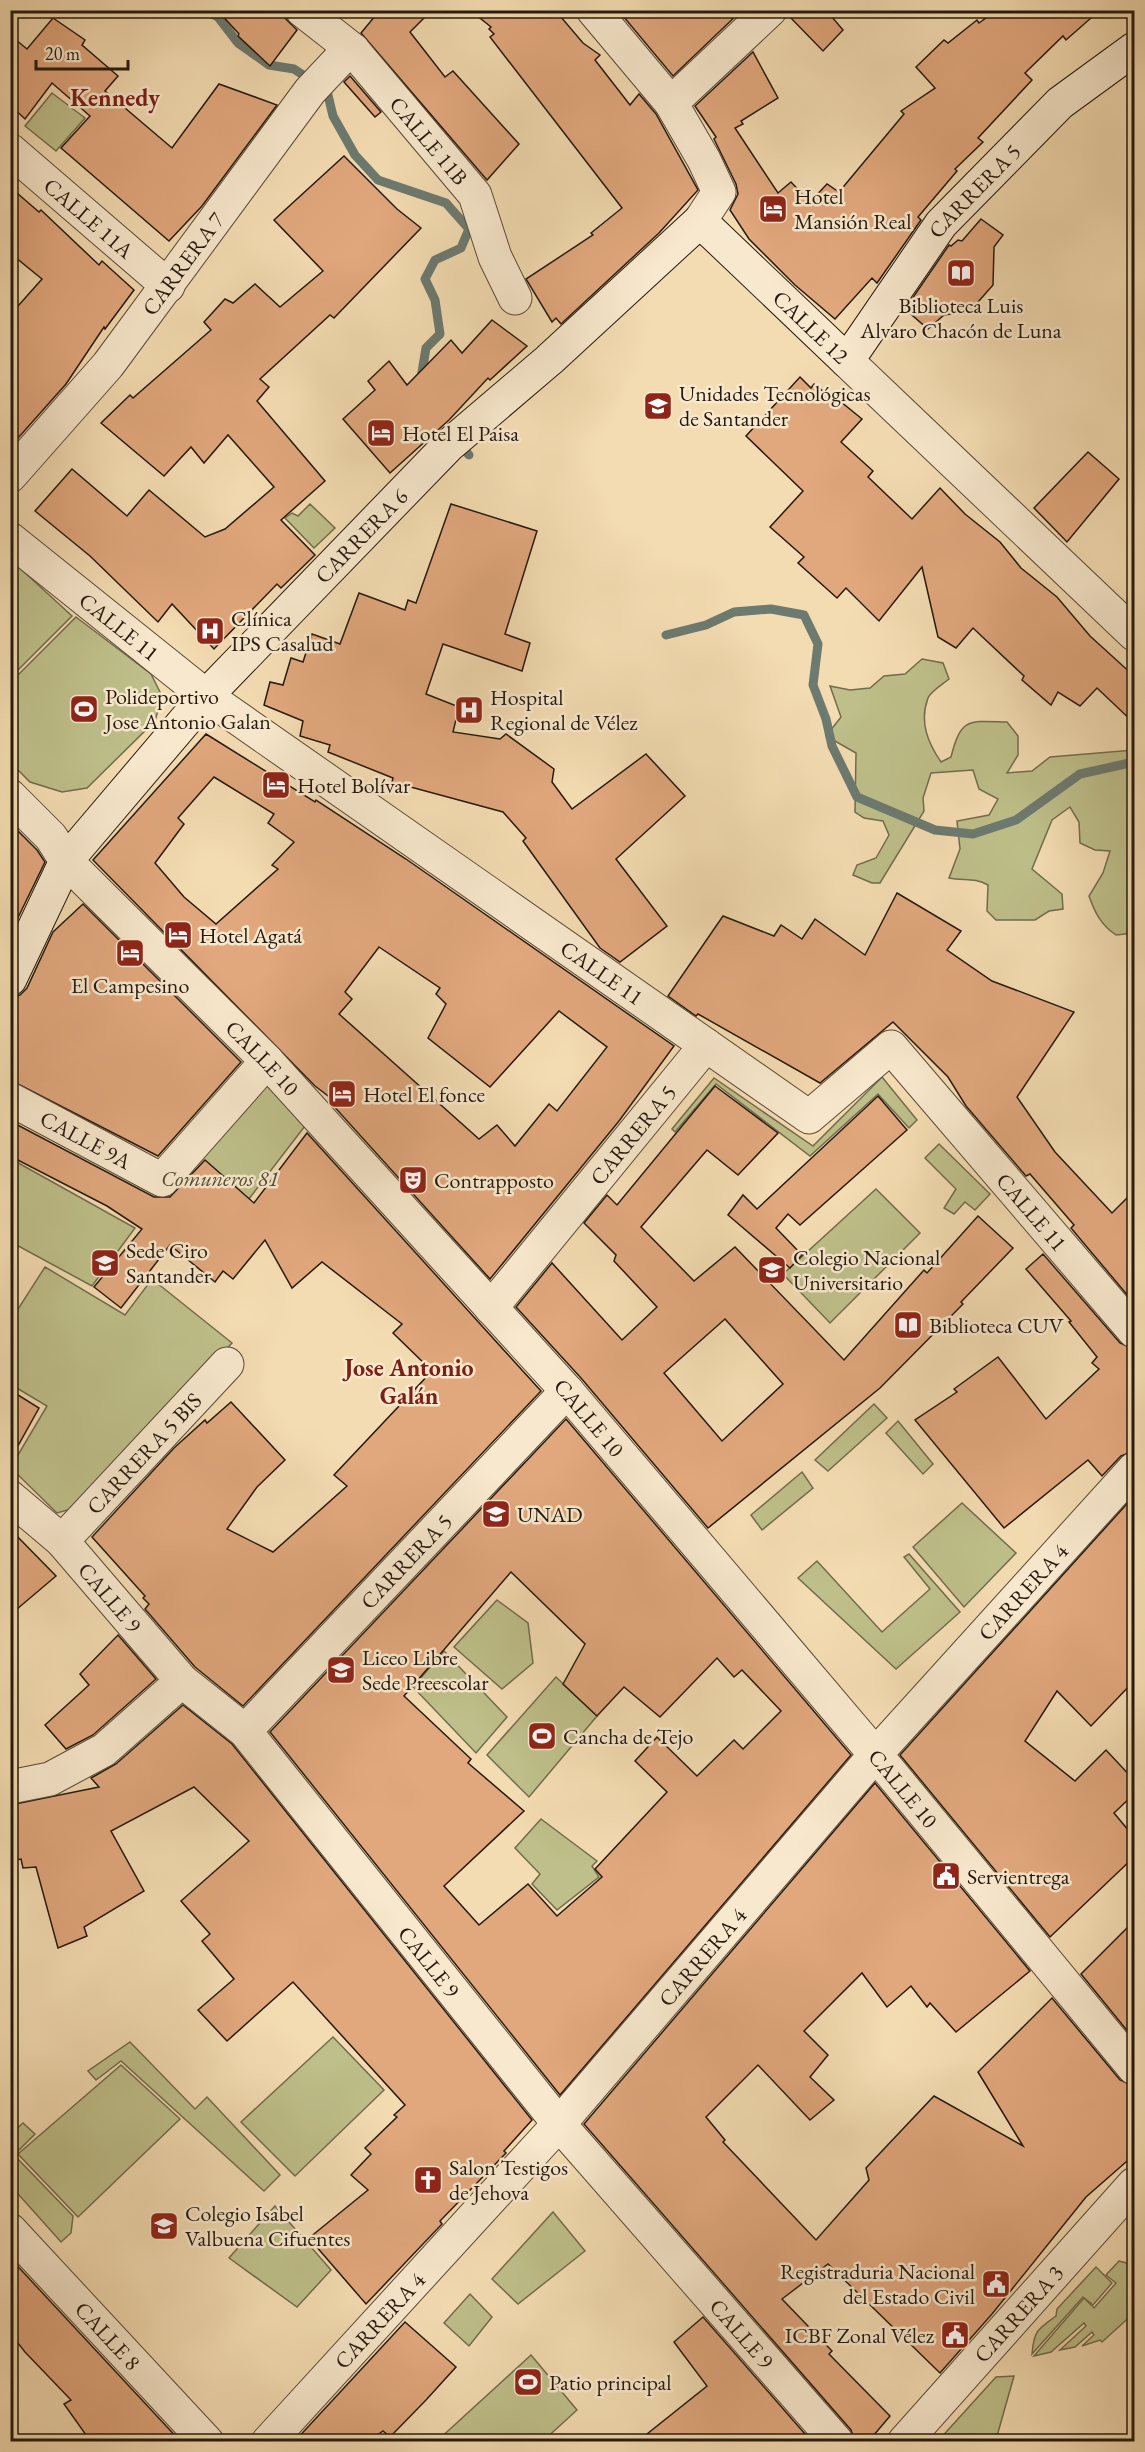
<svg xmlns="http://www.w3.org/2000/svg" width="1145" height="2452" viewBox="0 0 1145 2452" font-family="'EB Garamond',serif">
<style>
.green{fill:#bebf8a;stroke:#726c4c;stroke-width:1.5}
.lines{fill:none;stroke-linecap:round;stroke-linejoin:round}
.stream{stroke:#6c7a70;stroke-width:9}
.building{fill:#e1a77d;stroke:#25190e;stroke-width:1.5;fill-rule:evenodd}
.minor-casing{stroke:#594a37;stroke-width:35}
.tertiary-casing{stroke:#594a37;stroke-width:35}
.secondary-casing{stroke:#25190e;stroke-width:35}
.minor{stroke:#f8e8cd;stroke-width:33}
.tertiary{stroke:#f8e8cd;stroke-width:33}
.secondary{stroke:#f8e8cd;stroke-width:33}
.labels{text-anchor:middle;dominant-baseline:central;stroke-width:5;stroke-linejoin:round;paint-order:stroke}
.street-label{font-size:22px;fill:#25190e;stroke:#f8e8cd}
.poi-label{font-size:22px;fill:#25190e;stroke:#f8e8cd;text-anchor:start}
.park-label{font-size:22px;font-style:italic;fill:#534b33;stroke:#f8e8cd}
.neighbourhood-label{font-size:24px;font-weight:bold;fill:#7a1f14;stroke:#f8e8cd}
</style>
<rect width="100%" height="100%" fill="#f4dcb2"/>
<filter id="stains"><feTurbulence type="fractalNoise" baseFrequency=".00333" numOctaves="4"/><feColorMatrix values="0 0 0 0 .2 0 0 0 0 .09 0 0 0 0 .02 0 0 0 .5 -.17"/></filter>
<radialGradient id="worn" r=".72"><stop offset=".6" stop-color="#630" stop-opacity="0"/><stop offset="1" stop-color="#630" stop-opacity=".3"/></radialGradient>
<g class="green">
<polygon points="52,93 85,118 56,151 25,126"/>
<polygon points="310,504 335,528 314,548 285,518 292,513 298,516"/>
<polygon points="11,560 72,616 11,677"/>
<polygon points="76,617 151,674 162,696 155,721 87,788 62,792 30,782 11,763 11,682"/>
<path d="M922,659L943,663L949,679C943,684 931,691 928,698C919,722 928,743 941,762L951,757C961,717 969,721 1007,722L1018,736V755L1007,773L1032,771L1050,757L1134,750V933L1116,935C1101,925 1095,913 1089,896L1103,873L1110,851L1095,850L1080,843L1079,822L1070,807L1052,820L1032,869L1062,894L1063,909L1049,911L1035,920H996L987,911L988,885C975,877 964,881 949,878L960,849L957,821L989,815L998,799L979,789L973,770L931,773L923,798L924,811L880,883H872L853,875L857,865L876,858L889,835L883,821L864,818L855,812L856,753L826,736L841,717L830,686L850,690L870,688L884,676L905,674Z"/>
<polygon points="261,1074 308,1122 225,1230 169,1183"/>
<polygon points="882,1077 917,1120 909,1128 878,1094 810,1156 716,1084 675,1132 672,1129 714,1078 813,1146"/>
<polygon points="939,1144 990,1194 975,1210 965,1202 954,1214 944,1208 956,1189 925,1158"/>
<polygon points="13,1160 135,1228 92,1286 11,1242"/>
<polygon points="876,1189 920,1233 830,1323 783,1274"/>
<polygon points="45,1267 125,1315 152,1279 232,1343 104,1478 71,1509 57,1513 11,1468 10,1452 18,1455 47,1406 10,1384 11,1320"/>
<polygon points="874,1404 887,1418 828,1471 815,1460"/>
<polygon points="898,1421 933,1464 923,1474 886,1433"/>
<polygon points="802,1472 813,1488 762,1530 751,1515"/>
<polygon points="962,1503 1016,1553 964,1607 913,1547"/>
<polygon points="909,1554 960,1612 896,1669 798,1578 817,1561 882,1632 930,1589 904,1557"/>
<polygon points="497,1600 528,1623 533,1663 502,1689 454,1647"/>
<polygon points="444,1651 507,1717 476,1753 413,1687"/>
<polygon points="556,1677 597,1716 529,1797 487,1755"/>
<polygon points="541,1819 597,1861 592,1866 599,1877 557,1910 532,1884 540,1874 515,1848"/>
<polygon points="333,2037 384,2090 295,2176 241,2122"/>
<polygon points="130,2042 195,2109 207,2097 280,2175 264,2191 121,2061 96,2080 88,2071"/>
<polygon points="121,2065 180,2119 78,2217 18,2154"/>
<polygon points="23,2123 35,2134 14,2155 73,2216 71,2233 61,2242 11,2186 11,2134"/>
<polygon points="275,2206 331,2270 297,2307 229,2258"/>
<polygon points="553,2212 585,2251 518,2304 492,2279"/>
<polygon points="1119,2261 1134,2265 1134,2313 1102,2342 1100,2340 1082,2346 1094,2335 1092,2332 1075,2347 1060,2350 1086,2326 1084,2323 1051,2352 1034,2356 1084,2298 1094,2308 1116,2283 1106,2275"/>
<path d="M1096,2267L1112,2283L1093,2305L1083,2297L1032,2354C1034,2330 1038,2329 1056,2316L1057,2309Z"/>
<polygon points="470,2294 492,2317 469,2346 444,2323"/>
<polygon points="531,2355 577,2410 543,2441 437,2441"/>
<polygon points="1014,2376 997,2436 991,2441 938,2441 996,2377"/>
</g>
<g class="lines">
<g class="stream">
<polyline points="204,10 218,17 238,43 269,65 294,69 327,91 333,116 355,155 378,180 446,203 469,229 461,248 435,260 425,279 435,300 440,334 426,348 421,378"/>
<polyline points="458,443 469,455"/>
<polyline points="666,635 706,625 734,612 771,609 804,615 818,644 813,685 826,719 832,746 857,797 935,830 973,834 1016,820 1080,774 1134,762"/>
</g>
</g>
<g class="building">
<polygon points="217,10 283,10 285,18 297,30 270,66 238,36 239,34"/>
<polygon points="380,10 432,10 410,32 445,77 453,71 519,144 487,180 361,33"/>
<polygon points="470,10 555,10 583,43 600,55 595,60 630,105 639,94 656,114 698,190 659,233 561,324 556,318 552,322 526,279 593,235 591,233 622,208 490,37 494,34 489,29 491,27"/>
<polygon points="618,10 742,10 673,76"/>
<polygon points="788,10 826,10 843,30 823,51 788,15"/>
<polygon points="997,10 1100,10 1066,40 1063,36 1025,73 1032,80 978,138 983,142 955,169 957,171 918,217 921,220 877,283 872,278 835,319 795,285 749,239 730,210 738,194 736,184 714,139 716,137 695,106 753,52 778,98 741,121 743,124 735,128 778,193 791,182 810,202 827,184 839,192 904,114 901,111 935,88 916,67 944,40 948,43 977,20 979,23"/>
<polygon points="53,18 85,40 82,45 118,76 105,91 172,148 219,84 277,105 202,206 169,241 61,148 90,116 52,83 25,119 10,105 10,35 27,49"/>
<polygon points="350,76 381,112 375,117 344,82"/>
<polygon points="344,156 397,209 421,228 334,318 330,315 260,379 269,387 257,401 325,481 281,520 315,555 281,588 277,584 214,649 172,604 158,622 90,556 35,511 72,469 127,516 149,490 205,537 225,529 274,487 228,435 204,463 191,447 164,476 101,423 130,395 133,398 211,330 204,322 225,299 233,303 255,284 280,307 323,271 274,220"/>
<polygon points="10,187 39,212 41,210 99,265 102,261 134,290 105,329 104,327 66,384 10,447 10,315 42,279 10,253"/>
<polygon points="981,219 1003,235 994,247 993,285 970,311 944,315 928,329 905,309 949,245 951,246 958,240 962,241"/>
<polygon points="492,320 527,346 490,380 488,378 449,420 390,473 343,419 375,390 368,381 389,361 407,385 451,340 462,353"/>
<polygon points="800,377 811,388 814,384 833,399 835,397 862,419 841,442 873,471 868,477 912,519 940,488 965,514 1000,542 1021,568 1057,597 1090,636 1134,676 1134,723 1097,688 1080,706 1058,692 1051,705 1022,680 1024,676 973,628 956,648 938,637 922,567 879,621 846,588 837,598 798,563 804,557 770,527 803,491 746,436"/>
<polygon points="1088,452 1119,479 1067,542 1034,508"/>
<polygon points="451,504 537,531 505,634 530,643 522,671 443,644 426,694 459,707 453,732 500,739 506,734 554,769 552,782 572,809 646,754 685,796 616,859 667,926 620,962 600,948 523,841 526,838 503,812 392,782 393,778 328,752 330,745 300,736 303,721 264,705 270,682 283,685 291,658 303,662 312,634 340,644 359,593 405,610 408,600 416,603"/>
<path d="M206,734L315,802L316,800L406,859L674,1046L619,1121L490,1279L330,1102L332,1099L315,1086L93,860ZM214,777L274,814L268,823L294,842L272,865L278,869L216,924L184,897L155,863L184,824L178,818ZM379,947L440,988L436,994L446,1004L428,1038L490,1087L559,1011L607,1047L557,1111L549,1104L515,1146L497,1125L479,1139L339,1014L352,999L345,992Z"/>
<polygon points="10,823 37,850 45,862 10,934"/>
<polygon points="897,893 961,931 947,950 992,981 1074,1012 1017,1097 1055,1152 1112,1213 1134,1191 1134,1303 1071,1228 1074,1225 1030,1174 1026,1176 966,1106 948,1077 893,1022 820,1083 698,1014 696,1016 668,996 723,916 774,936 781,925 802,939 815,919 865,955"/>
<polygon points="83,904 241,1062 158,1156 10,1080 10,998 20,995 27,988 53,932"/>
<path d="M715,1086L778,1133L738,1175L707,1150L641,1227L694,1281L735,1247L844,1360L924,1270L927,1273L978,1216L1013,1248L961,1302L963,1304L880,1388L708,1528L581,1378L516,1307L552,1263L622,1340L657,1307L614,1261L616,1255L584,1223L607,1195L617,1205ZM725,1319L783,1384L722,1441L664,1373Z"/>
<polygon points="878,1096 907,1130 800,1225 788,1214 776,1228 802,1255 790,1268 728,1215 743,1195 757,1209"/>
<polygon points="10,1121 154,1197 170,1197 205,1160 254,1203 307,1133 541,1391 243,1706 195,1667 145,1609 149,1604 143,1598 145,1596 92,1537 174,1448 205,1420 207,1423 231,1402 285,1460 257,1487 227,1529 273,1552 347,1486 334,1475 432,1371 393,1333 402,1324 322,1262 292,1288 265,1240 233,1279 223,1271 215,1282 170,1245 121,1308 94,1287 142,1229 107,1206 10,1156"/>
<polygon points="1043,1254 1120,1343 1134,1349 1134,1451 1121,1456 1102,1476 1088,1460 1004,1528 915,1420 957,1392 954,1389 998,1357 1046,1419 1099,1369 1092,1363 1097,1357 1069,1322 1071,1321 1026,1269"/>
<polygon points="10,1390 39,1408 10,1460"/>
<path d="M566,1419L851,1755L560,2095L270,1732ZM511,1572L585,1644L563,1684L597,1716L624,1687L660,1717L717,1658L734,1677L742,1670L781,1711L743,1749L734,1740L697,1776L657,1737L635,1761L667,1792L595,1869L602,1877L557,1916L528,1884L479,1925L444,1886L524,1811L468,1763L471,1759L404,1696Z"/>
<polygon points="1134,1496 1134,1681 1091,1726 1057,1691 1025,1741 1075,1781 1106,1750 1134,1780 1134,1794 1114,1813 1134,1837 1134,1857 1050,1937 900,1755"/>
<polygon points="10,1529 56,1576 10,1615"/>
<polygon points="118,1635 156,1679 93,1735 66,1749 45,1725 89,1685 80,1674"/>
<polygon points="183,1705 232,1744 532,2120 504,2151 506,2153 440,2221 442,2224 366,2304 309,2238 368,2190 351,2175 371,2154 365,2148 397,2117 394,2115 405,2105 293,1982 227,2041 198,2010 234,1979 202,1941 210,1934 181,1901 249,1841 194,1787 111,1831 144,1891 84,1927 87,1936 58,1948 36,1867 23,1868 21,1859 10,1861 10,1805 99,1787 91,1778 116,1764"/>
<polygon points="875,1783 1030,1971 956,2032 930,2003 927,2007 911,1986 887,2007 862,1973 804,2031 828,2055 810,2077 834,2100 810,2120 758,2065 706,2117 725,2140 723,2142 816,2240 869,2180 866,2168 934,2096 1023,2146 978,2072 1052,1998 1120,2080 1134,2086 1134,2155 1086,2197 992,2314 940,2373 828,2264 782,2299 832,2351 829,2354 890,2416 868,2442 855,2442 851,2430 584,2124"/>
<polygon points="1134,1921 1134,2039 1081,1974"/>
<polygon points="10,2258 181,2442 91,2442 64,2404 71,2400 25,2352 10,2333"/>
<polygon points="703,2317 812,2442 637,2442 707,2386 674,2342"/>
<polygon points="405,2322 456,2367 426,2400 390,2437 383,2431 368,2442 294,2442"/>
</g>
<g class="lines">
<g class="minor-casing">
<g id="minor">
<path id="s1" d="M302,10L353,50L475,195L495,257L515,298"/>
<polyline points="593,10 671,103 704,160 719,192 700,221"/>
<polyline points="671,103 770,10"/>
<path id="s2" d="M10,150L168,286"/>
<polyline points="847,361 1134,634"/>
<path id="s3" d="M10,476L108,365L310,91L342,57L353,50"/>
<path id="s4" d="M10,539L206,696L809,1117L891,1047L1134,1331"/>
<polyline points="10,796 51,837 66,861"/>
<path id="s5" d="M10,1099L162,1180L267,1061"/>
<path id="s6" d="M491,1308L706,1045"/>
<path id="s7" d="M10,1497L62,1541L182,1681L245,1731L559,2124L837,2442"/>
<path id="s8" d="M62,1541L227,1364"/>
<path id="s9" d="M245,1731L567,1391"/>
<polyline points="10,1787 50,1779 104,1750 182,1681"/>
<path id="s10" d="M10,2230L207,2442"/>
<path id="s11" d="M268,2442L559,2124L875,1755L1134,1469"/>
</g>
</g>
<g class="tertiary-casing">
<g id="tertiary">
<path id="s12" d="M66,861L267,1061L567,1391L891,1773L1134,2068"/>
<path id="s13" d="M904,2442L1134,2184"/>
</g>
</g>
<g class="secondary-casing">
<g id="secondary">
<path id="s14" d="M10,979L66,861L206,696L448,446L549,360L700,221L847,361L941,224L1060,103L1134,49"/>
</g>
</g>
<use href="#minor" class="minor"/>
<use href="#tertiary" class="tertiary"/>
<use href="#secondary" class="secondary"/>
</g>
<defs>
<g id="hotel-square" transform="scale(1.5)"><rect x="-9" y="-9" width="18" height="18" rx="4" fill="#8f2418" stroke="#f8e8cd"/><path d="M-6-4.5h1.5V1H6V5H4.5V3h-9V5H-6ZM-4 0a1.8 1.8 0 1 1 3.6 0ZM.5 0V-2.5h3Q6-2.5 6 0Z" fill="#fff"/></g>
<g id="library-square" transform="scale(1.5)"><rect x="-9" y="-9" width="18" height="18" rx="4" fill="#8f2418" stroke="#f8e8cd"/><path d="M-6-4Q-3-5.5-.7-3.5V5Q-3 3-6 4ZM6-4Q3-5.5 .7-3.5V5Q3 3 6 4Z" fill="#fff"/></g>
<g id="university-square" transform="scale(1.5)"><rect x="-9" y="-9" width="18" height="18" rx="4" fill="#8f2418" stroke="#f8e8cd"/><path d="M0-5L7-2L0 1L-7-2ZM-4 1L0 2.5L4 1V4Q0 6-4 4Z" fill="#fff"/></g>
<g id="hospital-square" transform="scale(1.5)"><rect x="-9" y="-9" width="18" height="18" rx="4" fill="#8f2418" stroke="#f8e8cd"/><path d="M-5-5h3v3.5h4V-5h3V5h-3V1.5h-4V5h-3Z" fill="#fff"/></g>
<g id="stadium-square" transform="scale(1.5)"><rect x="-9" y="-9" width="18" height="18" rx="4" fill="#8f2418" stroke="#f8e8cd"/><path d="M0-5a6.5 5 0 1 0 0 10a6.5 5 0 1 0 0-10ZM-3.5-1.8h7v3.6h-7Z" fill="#fff"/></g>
<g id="theatre-square" transform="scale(1.5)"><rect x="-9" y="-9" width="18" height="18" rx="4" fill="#8f2418" stroke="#f8e8cd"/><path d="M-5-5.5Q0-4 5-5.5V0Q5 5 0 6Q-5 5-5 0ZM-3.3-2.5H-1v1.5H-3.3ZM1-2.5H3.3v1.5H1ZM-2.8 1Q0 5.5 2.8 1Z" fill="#fff"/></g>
<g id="school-square" transform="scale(1.5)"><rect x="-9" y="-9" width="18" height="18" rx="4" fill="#8f2418" stroke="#f8e8cd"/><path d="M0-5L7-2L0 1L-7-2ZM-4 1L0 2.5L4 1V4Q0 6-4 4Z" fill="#fff"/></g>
<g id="civic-square" transform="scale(1.5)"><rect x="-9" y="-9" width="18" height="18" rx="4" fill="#8f2418" stroke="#f8e8cd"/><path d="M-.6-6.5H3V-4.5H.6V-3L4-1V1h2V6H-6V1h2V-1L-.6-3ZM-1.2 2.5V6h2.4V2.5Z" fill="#fff"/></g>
<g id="church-square" transform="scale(1.5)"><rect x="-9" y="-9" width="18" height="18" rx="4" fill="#8f2418" stroke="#f8e8cd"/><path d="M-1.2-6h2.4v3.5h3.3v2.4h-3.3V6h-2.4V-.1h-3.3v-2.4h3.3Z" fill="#fff"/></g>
</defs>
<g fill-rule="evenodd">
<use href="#hotel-square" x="773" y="209"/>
<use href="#library-square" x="961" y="273"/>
<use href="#university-square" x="658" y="406"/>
<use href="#hotel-square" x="381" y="433"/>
<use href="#hospital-square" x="210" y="631"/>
<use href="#stadium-square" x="84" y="709"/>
<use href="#hospital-square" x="469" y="710"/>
<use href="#hotel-square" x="276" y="785"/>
<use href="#hotel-square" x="178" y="935"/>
<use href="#hotel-square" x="130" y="953"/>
<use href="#hotel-square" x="342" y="1094"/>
<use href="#theatre-square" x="413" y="1180"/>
<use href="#school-square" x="105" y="1263"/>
<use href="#school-square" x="772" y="1270"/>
<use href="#library-square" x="908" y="1325"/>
<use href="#school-square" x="496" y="1514"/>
<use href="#school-square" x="341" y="1670"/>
<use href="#stadium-square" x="542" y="1736"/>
<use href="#civic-square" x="946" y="1876"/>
<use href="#church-square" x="428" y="2180"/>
<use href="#school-square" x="164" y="2226"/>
<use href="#civic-square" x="996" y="2284"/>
<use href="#civic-square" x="955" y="2335"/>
<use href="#stadium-square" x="528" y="2382"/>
</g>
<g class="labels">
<g class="street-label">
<text stroke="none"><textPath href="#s1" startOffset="183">CALLE 11B</textPath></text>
<text stroke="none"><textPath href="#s14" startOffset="1449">CARRERA 5</textPath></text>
<text stroke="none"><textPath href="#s2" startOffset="104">CALLE 11A</textPath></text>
<text stroke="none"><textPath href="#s3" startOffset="274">CARRERA 7</textPath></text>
<text stroke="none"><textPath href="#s14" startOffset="1186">CALLE 12</textPath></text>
<text stroke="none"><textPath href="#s14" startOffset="570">CARRERA 6</textPath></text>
<text stroke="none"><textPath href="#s4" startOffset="140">CALLE 11</textPath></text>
<text stroke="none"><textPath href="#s4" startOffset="734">CALLE 11</textPath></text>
<text stroke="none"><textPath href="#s12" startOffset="278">CALLE 10</textPath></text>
<text stroke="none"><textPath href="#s6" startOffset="224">CARRERA 5</textPath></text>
<text stroke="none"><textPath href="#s5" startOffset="86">CALLE 9A</textPath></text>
<text stroke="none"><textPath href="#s4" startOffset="1311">CALLE 11</textPath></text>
<text stroke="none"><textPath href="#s12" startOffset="764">CALLE 10</textPath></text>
<text stroke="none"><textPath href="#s8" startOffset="120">CARRERA 5 BIS</textPath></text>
<text stroke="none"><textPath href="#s9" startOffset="234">CARRERA 5</textPath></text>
<text stroke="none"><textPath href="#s11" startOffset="1137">CARRERA 4</textPath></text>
<text stroke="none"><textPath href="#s7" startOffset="142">CALLE 9</textPath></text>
<text stroke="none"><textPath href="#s12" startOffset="1250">CALLE 10</textPath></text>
<text stroke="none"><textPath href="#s11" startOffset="651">CARRERA 4</textPath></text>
<text stroke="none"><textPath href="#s7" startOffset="628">CALLE 9</textPath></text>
<text stroke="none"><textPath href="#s13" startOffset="172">CARRERA 3</textPath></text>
<text stroke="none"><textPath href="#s11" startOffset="165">CARRERA 4</textPath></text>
<text stroke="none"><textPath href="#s7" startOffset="1114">CALLE 9</textPath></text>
<text stroke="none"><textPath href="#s10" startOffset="144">CALLE 8</textPath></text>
</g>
<g class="poi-label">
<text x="794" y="196">Hotel<tspan x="794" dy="25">Mansión Real</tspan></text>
<text x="961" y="305" text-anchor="middle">Biblioteca Luis<tspan x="961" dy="25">Alvaro Chacón de Luna</tspan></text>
<text x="679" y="393">Unidades Tecnológicas<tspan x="679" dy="25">de Santander</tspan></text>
<text x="402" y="433">Hotel El Paisa</text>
<text x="231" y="618">Clínica<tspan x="231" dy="25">IPS Casalud</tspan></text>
<text x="105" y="696">Polideportivo<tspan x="105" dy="25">Jose Antonio Galan</tspan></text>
<text x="490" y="697">Hospital<tspan x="490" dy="25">Regional de Vélez</tspan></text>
<text x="297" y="785">Hotel Bolívar</text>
<text x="199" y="935">Hotel Agatá</text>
<text x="130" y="985" text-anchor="middle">El Campesino</text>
<text x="363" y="1094">Hotel El fonce</text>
<text x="434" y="1180">Contrapposto</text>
<text x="126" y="1250">Sede Ciro<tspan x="126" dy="25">Santander</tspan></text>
<text x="793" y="1257">Colegio Nacional<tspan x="793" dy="25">Universitario</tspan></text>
<text x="929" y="1325">Biblioteca CUV</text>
<text x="517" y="1514">UNAD</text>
<text x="362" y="1657">Liceo Libre<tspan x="362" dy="25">Sede Preescolar</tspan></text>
<text x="563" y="1736">Cancha de Tejo</text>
<text x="967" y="1876">Servientrega</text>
<text x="449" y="2167">Salon Testigos<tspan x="449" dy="25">de Jehova</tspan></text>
<text x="185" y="2213">Colegio Isabel<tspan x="185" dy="25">Valbuena Cifuentes</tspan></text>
<text x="975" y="2271" text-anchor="end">Registraduria Nacional<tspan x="975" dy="25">del Estado Civil</tspan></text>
<text x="934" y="2335" text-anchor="end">ICBF Zonal Vélez</text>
<text x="549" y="2382">Patio principal</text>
</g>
<g class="park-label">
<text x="220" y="1178">Comuneros 81</text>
</g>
<g class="neighbourhood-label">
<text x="115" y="97">Kennedy</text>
<text x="409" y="1367">Jose Antonio<tspan x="409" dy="28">Galán</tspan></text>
</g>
</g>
<rect width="1145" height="2452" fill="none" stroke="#f4dcb2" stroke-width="36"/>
<rect x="12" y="12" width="1121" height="2428" fill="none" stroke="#25190e" stroke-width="3"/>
<rect x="18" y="18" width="1109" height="2416" fill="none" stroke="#25190e" stroke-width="1.5"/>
<path d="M36 60v9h92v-9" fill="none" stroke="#25190e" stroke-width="3"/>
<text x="45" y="60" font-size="18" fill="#25190e" stroke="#f8e8cd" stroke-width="4.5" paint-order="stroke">20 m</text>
<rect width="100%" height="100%" filter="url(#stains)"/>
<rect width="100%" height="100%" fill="url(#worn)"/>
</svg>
